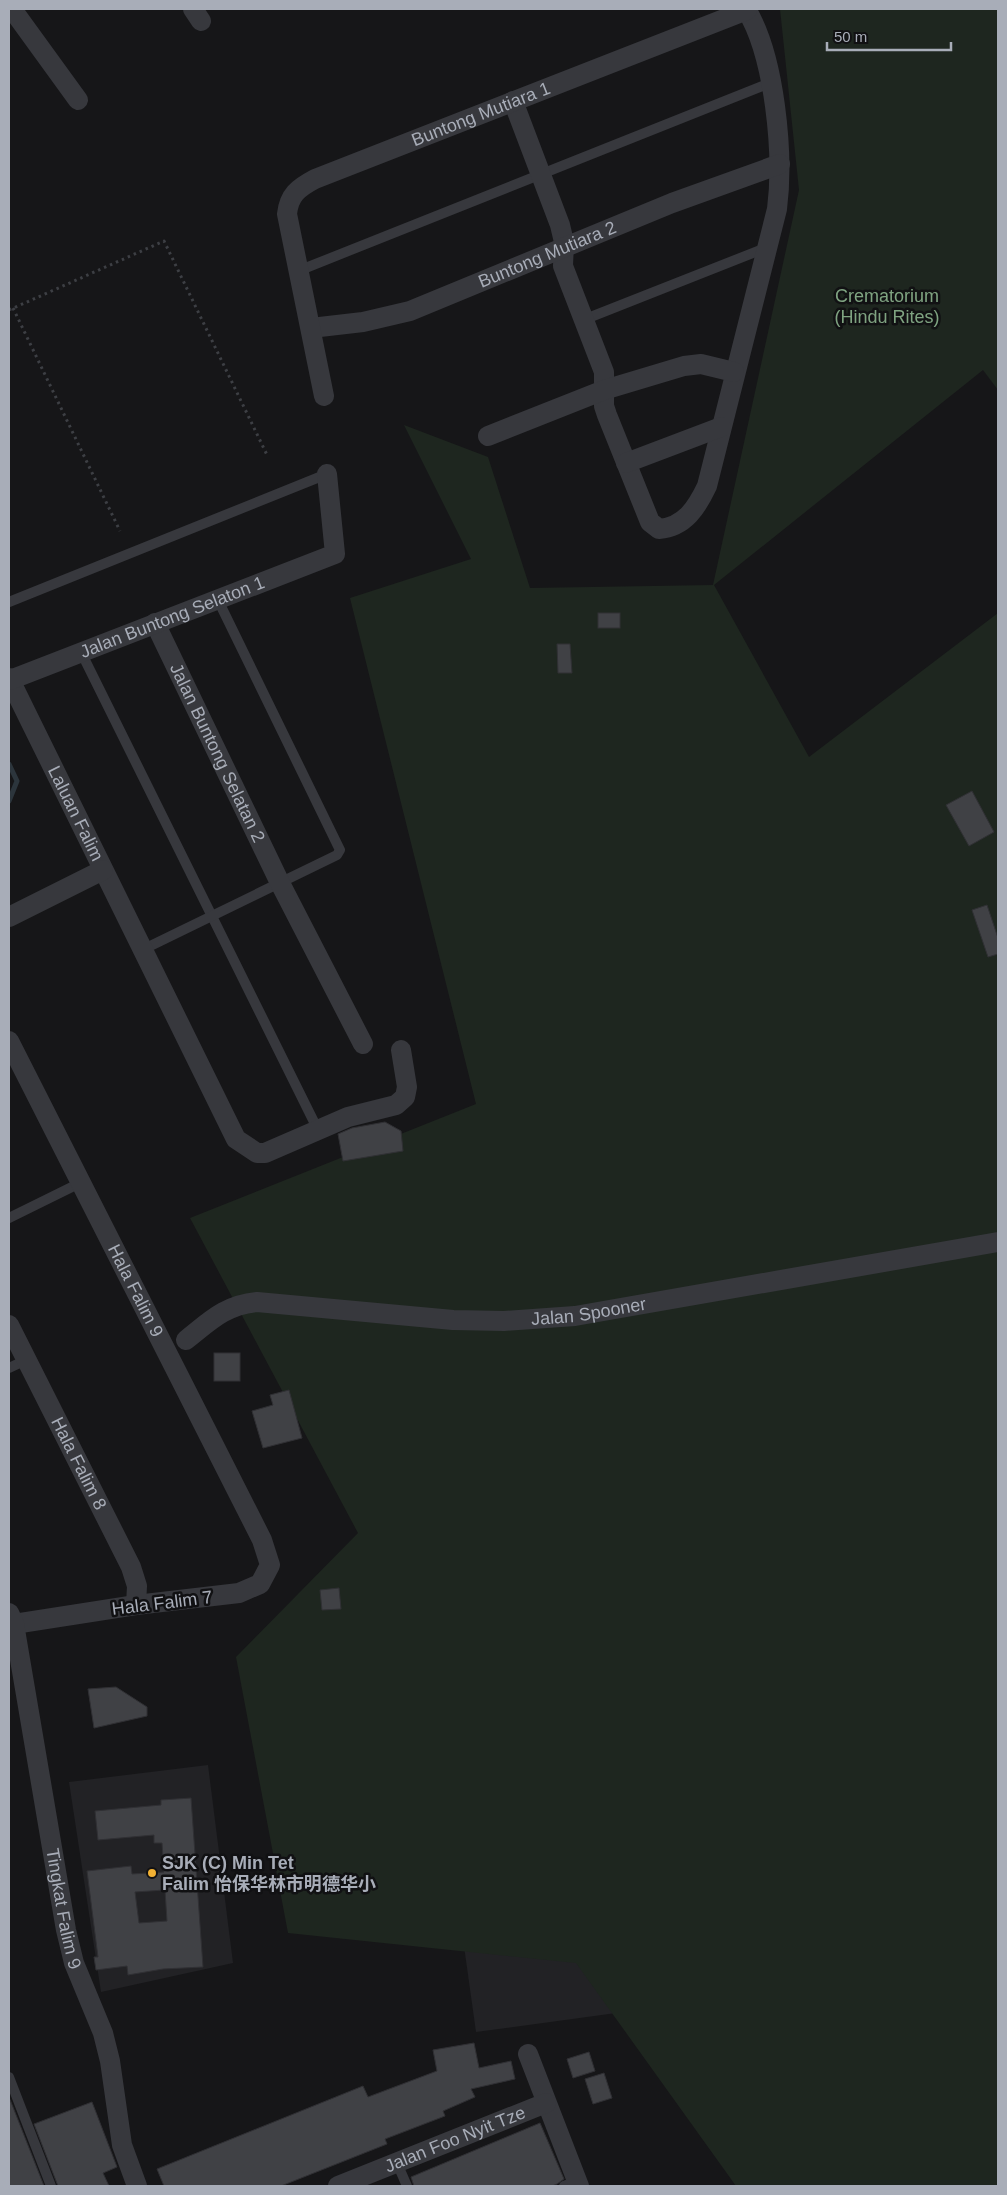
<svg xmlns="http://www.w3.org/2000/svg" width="1007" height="2195" viewBox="0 0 1007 2195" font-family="Arial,'Noto Sans SC',sans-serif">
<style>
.built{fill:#222225}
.green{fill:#1e261f}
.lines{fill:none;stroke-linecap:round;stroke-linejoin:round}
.stream{stroke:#2c353c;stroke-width:5}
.building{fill:#404145;stroke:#303034;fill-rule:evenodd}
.path{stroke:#3d3f44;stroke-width:3;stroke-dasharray:2.5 4;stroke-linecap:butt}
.lane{stroke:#37383d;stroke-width:10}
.street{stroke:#37383d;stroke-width:20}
.poi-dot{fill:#f2b134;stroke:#111113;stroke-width:2}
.labels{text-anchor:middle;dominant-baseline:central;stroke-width:5;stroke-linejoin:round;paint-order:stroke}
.street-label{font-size:18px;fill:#a8adb8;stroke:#111113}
.park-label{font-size:18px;fill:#7fa381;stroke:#111113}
.poi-label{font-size:18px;font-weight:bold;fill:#a8adb8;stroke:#111113;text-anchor:start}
</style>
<rect width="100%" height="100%" fill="#161618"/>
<g class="built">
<polygon points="208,1765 233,1963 101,1992 69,1782"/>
<polygon points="463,1939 748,1995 476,2032"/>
</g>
<polygon class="green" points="780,9 998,9 998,390 983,370 714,585 809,757 998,613 998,2186 736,2186 576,1963 288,1933 236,1657 358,1533 190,1218 476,1104 350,598 471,559 404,425 488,457 530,588 713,585 799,190"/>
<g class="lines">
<polyline class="stream" points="9,764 17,781 9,801"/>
</g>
<g class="building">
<rect x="598" y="613" width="22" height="15"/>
<polygon points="557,644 570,644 572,673 558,673"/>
<polygon points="972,791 994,832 969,846 946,805"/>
<polygon points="987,905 998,938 998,954 988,957 972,910"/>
<polygon points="385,1122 401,1131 403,1151 343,1161 338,1134 352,1128"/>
<rect x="214" y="1353" width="26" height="28"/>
<polygon points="289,1390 302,1438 263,1448 252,1411 273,1405 270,1395"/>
<polygon points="339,1588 341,1609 322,1610 320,1590"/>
<polygon points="116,1687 147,1707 147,1716 94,1728 88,1689"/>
<path d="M191,1798L203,1967L163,1969L128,1975L127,1966L96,1970L94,1957H98L87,1871L131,1866L132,1874L164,1872L162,1843H154V1835L98,1840L95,1811L161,1805V1800ZM165,1890L167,1921L139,1923L135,1892Z"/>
<polygon points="474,2043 479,2068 511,2061 515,2079 471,2089 475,2097 443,2111 445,2116 385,2139 387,2144 281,2186 164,2186 157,2169 363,2086 368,2097 437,2071 433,2050"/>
<polygon points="589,2052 595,2071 573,2078 567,2059"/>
<polygon points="604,2073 612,2098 593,2104 585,2079"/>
<polygon points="9,2097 44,2186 9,2186"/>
<polygon points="92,2102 117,2167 103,2173 109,2186 58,2186 34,2124"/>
<polygon points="540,2123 564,2179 557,2184 552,2186 414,2186 411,2177"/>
</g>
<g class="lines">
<g class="path">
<polyline points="13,308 120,531"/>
<polyline points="9,310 164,241 268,457"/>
</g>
<g class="lane">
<polyline points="298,271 770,83"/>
<polyline points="583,320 768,247"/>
<polyline points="9,602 327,474"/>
<polyline points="81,652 318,1130"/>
<polyline points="142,950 337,855 340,850 217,598"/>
<polyline points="9,1218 80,1183"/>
<polyline points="9,1368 26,1360"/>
<polyline points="9,2077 51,2186"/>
<polyline points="397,2163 407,2186"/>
<polyline points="564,2186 577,2181"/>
</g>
<g class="street">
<polyline points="12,9 78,100"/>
<polyline points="193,9 201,21"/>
<path d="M513,101L560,225L564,242L563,266L604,372V406L607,415L650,522L659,529C685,527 697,507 707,486L777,209C784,154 775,56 746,9"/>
<path id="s1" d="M311,328L363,322L410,311L672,203L780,164"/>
<path id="s2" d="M324,396L287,214C289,195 298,188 315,179L747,10"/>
<polyline points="488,436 604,390 684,366 701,364 734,372"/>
<polyline points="626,463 721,427"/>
<path id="s3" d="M155,623L280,883L363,1044"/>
<path id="s4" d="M9,678L236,1139L257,1153H265L348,1117L396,1105L405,1097L407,1087L401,1050"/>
<path id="s5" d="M10,680L335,554L327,474"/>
<polyline points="9,917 103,870"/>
<path id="s6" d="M9,1041L262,1540L270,1565L260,1584L239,1593L136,1605L14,1624"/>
<path id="s7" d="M9,1325L131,1567L137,1586L136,1605"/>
<path id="s8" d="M186,1340C210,1321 225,1305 257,1302L453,1320L504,1321L575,1316L998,1242"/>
<path id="s9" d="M9,1613L14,1624L66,1930L74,1963L103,2033L110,2061L122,2145L137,2186"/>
<polyline points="528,2054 579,2186"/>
<path id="s10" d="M338,2186L546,2103"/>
</g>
</g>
<circle class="poi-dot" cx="152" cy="1873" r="5"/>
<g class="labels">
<g class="street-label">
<text stroke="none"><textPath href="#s2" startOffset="411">Buntong Mutiara 1</textPath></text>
<text stroke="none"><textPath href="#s1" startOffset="249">Buntong Mutiara 2</textPath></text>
<text stroke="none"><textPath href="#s5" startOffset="174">Jalan Buntong Selaton 1</textPath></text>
<text stroke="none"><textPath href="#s3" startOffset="144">Jalan Buntong Selatan 2</textPath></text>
<text stroke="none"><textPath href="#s4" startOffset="151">Laluan Falim</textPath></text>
<text stroke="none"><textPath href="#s6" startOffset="280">Hala Falim 9</textPath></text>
<text stroke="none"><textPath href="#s8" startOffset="415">Jalan Spooner</textPath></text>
<text stroke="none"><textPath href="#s7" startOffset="155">Hala Falim 8</textPath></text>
<text transform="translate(162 1603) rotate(-7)">Hala Falim 7</text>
<text stroke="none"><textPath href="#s9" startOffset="301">Tingkat Falim 9</textPath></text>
<text stroke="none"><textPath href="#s10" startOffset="126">Jalan Foo Nyit Tze</textPath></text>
</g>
<g class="park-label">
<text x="887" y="296">Crematorium<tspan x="887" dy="21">(Hindu Rites)</tspan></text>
</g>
<g class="poi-label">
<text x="162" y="1863">SJK (C) Min Tet<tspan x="162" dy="21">Falim 怡保华林市明德华小</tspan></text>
</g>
</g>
<rect width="1007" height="2195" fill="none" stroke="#a8adb8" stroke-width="20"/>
<path d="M827 42v8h124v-8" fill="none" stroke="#a8adb8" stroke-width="2.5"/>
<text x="834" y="42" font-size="15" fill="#a8adb8" stroke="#111113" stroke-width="4" paint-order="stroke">50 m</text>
</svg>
